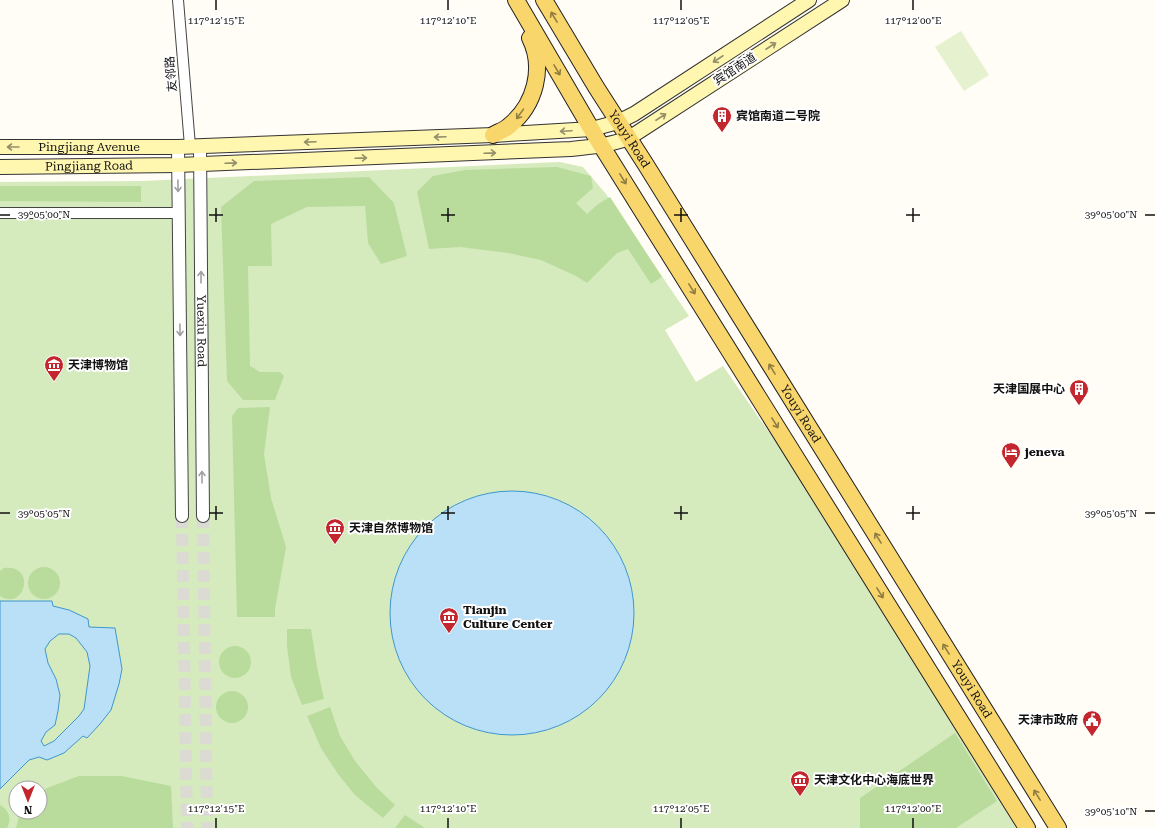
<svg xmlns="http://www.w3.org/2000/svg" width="1155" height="828" viewBox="0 0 1155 828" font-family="'Roboto Serif','Noto Sans SC',serif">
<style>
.green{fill:#d5ebbd;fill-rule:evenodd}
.forest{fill:#b9dc9c}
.pitch{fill:#e6f2cf}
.water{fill:#b9e0f7;stroke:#3f96cf;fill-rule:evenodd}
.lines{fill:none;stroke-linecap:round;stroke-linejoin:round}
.tertiary-tunnel{stroke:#dbdad3;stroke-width:12;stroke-dasharray:12 6;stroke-linecap:butt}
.minor-casing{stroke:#444;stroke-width:12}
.tertiary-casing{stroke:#444;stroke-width:14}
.secondary-casing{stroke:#333;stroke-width:16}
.primary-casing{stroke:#222;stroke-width:18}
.minor{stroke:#fff;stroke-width:10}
.tertiary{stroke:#fff;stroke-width:12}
.secondary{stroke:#fff6b0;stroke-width:14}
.primary{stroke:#f9d66b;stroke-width:16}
.oneway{stroke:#917d42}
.oneway2{stroke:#948f68}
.oneway3{stroke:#a0a0a0}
.ticks{fill:none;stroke:#111;stroke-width:1.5}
.labels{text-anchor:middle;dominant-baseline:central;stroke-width:4;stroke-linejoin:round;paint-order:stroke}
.street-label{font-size:12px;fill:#111;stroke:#fff}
.poi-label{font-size:12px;font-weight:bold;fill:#111;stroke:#fff;text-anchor:start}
.ticks-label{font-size:10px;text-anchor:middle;fill:#111;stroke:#fff;stroke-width:4;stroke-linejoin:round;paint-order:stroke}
</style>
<rect width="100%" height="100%" fill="#fffdf5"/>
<path class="green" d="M560,162L583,167L606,194L689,316L665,330L696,382L723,366L802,480L1016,828H0V182L143,181ZM16,788H40V812H16Z"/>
<g class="forest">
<polygon points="557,167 591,176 593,188 576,203 587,214 598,204 610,197 662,277 651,284 628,249 617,253 587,283 576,276 541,260 508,253 460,247 429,249 417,192 433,176 465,170"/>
<polygon points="369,177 394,203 407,256 381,264 368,243 365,206 307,207 271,224 272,266 248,266 250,366 260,372 280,372 284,376 275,400 243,400 227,381 221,207 254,181"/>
<polygon points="0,186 141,186 141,202 0,201"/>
<polygon points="270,407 264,454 271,498 286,547 275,609 275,617 237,617 232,416 238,408"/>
<circle cx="44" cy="583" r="16"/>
<path d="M4,568C37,564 25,612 0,596V571Z"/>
<polygon points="287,629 311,629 317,667 324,699 302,705 291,677 287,646"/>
<circle cx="235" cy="662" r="16"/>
<circle cx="232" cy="707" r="16"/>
<polygon points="330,707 340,736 355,761 376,787 395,805 383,818 355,795 338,774 321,748 307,716"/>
<polygon points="955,733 997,801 956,828 860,828 860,798"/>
<polygon points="79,776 122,776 171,786 173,828 16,828 20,812 40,812 40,793 47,788"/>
<path d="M0,805C9,810 12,819 7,828H0Z"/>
<polygon points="405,815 425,828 395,828"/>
</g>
<polygon class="pitch" points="961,31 989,75 964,91 935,47"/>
<g class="water">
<circle cx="512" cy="613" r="122"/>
<path d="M0,601H52L53,606L69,610L88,619L89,627L115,628L122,669L119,684L111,710L100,724L87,738L83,736L64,753L47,760L39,757L29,760L0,789ZM59,634H69L76,638L87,652L90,666L84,709L79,716L54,741L44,746L41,741L46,732L55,725L58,711L60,695L56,679L48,663L45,649L50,641Z"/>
</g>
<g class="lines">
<g class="tertiary-tunnel">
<polyline points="182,516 187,828"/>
<polyline points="203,516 207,828"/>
</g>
<g class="minor-casing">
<g id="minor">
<polyline points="178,0 190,146"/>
<polyline points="0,213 178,213"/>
</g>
</g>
<g class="tertiary-casing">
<g id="tertiary">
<path id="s1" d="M200,146L203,516"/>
<polyline points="178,147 182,516"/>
</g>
</g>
<g class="secondary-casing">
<g id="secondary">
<path id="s2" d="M0,147H178L493,135L592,129L618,122L634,114L809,0"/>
<path id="s3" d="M0,167L178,165L571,149C591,147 610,145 629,138L842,0"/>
</g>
</g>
<g class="primary-casing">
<g id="primary">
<polyline points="516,0 596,137 1027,828"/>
<path id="s4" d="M544,0L596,87L646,165L1058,828"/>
<path d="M493,135C498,132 505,130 509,126C535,105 545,68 530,38"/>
</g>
</g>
<use href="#minor" class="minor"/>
<use href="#tertiary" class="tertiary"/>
<use href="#secondary" class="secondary"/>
<use href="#primary" class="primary"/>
</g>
<defs><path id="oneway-shaft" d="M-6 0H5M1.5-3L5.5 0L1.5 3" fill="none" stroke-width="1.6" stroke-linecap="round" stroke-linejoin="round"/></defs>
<g class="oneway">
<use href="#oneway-shaft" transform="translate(554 17) rotate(-121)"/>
<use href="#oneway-shaft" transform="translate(557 70) rotate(59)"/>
<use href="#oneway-shaft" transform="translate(520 114) rotate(126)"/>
<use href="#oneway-shaft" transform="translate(623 179) rotate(58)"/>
<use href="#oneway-shaft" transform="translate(692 289) rotate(58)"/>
<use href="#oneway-shaft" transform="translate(772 369) rotate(-122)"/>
<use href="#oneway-shaft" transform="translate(775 423) rotate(58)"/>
<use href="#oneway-shaft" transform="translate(878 538) rotate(-122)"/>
<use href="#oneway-shaft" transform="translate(880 593) rotate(58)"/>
<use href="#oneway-shaft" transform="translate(946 649) rotate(-122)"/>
<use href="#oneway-shaft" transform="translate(1037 795) rotate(-122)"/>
</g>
<g class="oneway2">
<use href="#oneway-shaft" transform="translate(771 46) rotate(-33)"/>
<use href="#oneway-shaft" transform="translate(718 59) rotate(147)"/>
<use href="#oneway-shaft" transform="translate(661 117) rotate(-33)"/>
<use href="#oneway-shaft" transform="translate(566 131) rotate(177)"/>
<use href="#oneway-shaft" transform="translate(440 137) rotate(178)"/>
<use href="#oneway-shaft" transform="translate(310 142) rotate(178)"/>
<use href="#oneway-shaft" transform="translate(13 147) rotate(180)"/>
<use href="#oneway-shaft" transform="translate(490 153) rotate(-2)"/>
<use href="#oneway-shaft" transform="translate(361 158) rotate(-2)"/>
<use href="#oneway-shaft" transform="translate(231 163) rotate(-2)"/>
</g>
<g class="oneway3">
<use href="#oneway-shaft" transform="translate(178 186) rotate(89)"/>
<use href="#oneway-shaft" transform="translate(201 277) rotate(-90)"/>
<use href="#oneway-shaft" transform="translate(180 330) rotate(89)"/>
<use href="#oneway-shaft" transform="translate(202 477) rotate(-90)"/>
</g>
<path class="ticks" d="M216,0V10M448,0V10M681,0V10M913,0V10M216,208V222M448,208V222M681,208V222M913,208V222M0,215H10M209,215H223M441,215H455M674,215H688M906,215H920M1145,215H1155M216,506V520M448,506V520M681,506V520M913,506V520M0,513H10M209,513H223M441,513H455M674,513H688M906,513H920M1145,513H1155M1145,811H1155M216,818V828M448,818V828M681,818V828M913,818V828"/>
<defs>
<g id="building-pin" transform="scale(1)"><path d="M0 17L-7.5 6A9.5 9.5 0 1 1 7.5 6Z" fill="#c4262e" stroke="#fff"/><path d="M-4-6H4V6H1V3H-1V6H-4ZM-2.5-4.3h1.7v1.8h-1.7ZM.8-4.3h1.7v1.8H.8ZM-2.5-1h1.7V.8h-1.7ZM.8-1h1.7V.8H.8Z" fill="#fff"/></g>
<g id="museum-pin" transform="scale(1)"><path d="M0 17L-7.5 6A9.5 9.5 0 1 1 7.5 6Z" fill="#c4262e" stroke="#fff"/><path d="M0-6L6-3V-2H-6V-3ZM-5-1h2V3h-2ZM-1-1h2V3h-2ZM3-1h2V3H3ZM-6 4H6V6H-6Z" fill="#fff"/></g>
<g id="hotel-pin" transform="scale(1)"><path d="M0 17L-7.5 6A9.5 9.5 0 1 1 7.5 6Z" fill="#c4262e" stroke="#fff"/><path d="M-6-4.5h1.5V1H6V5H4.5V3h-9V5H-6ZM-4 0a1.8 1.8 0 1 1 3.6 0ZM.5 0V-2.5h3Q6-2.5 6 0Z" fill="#fff"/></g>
<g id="civic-pin" transform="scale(1)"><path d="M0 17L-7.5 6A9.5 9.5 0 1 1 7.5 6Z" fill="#c4262e" stroke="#fff"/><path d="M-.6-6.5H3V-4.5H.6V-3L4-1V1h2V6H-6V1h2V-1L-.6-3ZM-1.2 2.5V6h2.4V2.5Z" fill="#fff"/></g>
</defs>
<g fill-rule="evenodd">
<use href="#building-pin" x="722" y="116"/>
<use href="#museum-pin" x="54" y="365"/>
<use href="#building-pin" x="1079" y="389"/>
<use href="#hotel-pin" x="1011" y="452"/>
<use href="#museum-pin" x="335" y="528"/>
<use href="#museum-pin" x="449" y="617"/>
<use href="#civic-pin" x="1092" y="720"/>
<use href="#museum-pin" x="800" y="780"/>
</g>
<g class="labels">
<g class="street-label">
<text transform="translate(735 69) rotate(-33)">宾馆南道</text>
<text transform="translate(171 74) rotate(-95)">友邻路</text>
<text stroke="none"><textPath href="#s4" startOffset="163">Youyi Road</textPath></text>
<text stroke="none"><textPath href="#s2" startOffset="89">Pingjiang Avenue</textPath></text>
<text stroke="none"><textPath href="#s3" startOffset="89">Pingjiang Road</textPath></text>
<text stroke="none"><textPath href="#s1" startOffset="185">Yuexiu Road</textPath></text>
<text stroke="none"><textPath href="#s4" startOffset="487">Youyi Road</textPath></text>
<text stroke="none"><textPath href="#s4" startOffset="811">Youyi Road</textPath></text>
</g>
<g class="poi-label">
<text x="736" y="116">宾馆南道二号院</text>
<text x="68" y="365">天津博物馆</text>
<text x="1065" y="389" text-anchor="end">天津国展中心</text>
<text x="1025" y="452">jeneva</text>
<text x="349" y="528">天津自然博物馆</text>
<text x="463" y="610">Tianjin<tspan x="463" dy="14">Culture Center</tspan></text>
<text x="1078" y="720" text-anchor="end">天津市政府</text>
<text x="814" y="780">天津文化中心海底世界</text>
</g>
</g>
<g class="ticks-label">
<text x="216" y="24">117°12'15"E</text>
<text x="448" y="24">117°12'10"E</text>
<text x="681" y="24">117°12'05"E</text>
<text x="913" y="24">117°12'00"E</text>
<text x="1111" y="218">39°05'00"N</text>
<text x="44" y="218">39°05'00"N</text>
<text x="1111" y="517">39°05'05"N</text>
<text x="44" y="517">39°05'05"N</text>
<text x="216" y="812">117°12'15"E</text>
<text x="448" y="812">117°12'10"E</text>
<text x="681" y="812">117°12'05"E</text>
<text x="913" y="812">117°12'00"E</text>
<text x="1111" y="815">39°05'10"N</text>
</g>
<g transform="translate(28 800) rotate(180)"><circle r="19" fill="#ffffff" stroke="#a0a0a0"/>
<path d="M0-3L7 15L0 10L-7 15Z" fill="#c4262e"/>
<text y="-6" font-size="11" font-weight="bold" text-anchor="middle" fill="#111111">N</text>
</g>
</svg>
